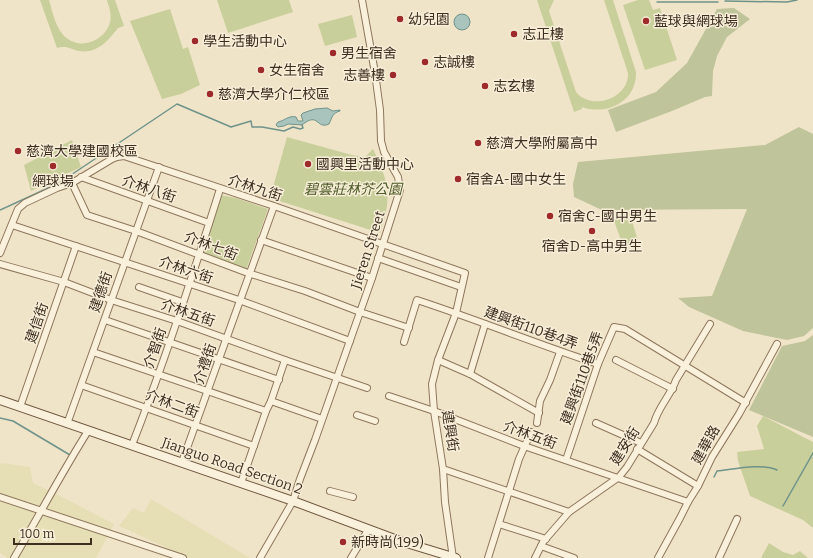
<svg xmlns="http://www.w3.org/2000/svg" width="813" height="558" viewBox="0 0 813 558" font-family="Bitter,'Noto Sans TC',serif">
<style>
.farmland{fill:#e6deb5}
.green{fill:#c9cf9b}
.cemetery{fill:#bfc49a}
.water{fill:#a9c4bc;stroke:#6f938a}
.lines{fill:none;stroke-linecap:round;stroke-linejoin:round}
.stream{stroke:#6f938a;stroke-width:1.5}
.street-casing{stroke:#8d765c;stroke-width:8}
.secondary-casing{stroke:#6f573f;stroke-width:10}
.street{stroke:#faf1dc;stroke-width:6}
.secondary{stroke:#faf1dc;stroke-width:8}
.poi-dot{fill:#9e2a2b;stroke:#f7eed8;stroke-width:1.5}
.labels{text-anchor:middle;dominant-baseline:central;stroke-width:3;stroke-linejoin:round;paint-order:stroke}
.poi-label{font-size:14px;fill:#3d2e20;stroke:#f7eed8;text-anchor:start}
.street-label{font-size:14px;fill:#3d2e20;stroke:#f7eed8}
.park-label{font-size:14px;font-style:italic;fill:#4d5a26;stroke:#f7eed8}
</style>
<rect width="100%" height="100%" fill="#f0e4c8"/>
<g class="farmland">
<polygon points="1,463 30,467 33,483 56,494 114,524 96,558 8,558 0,553 0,466"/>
<polygon points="151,499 250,558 189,558 119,526 133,508 144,513"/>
</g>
<g class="green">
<path d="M40,0H49C53,13 56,31 68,39C83,50 106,39 110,22C112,14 109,7 107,0H115L124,26L118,28C108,41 97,54 79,51C70,49 67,45 57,48Z"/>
<polygon points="217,0 289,0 293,12 228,33"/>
<path d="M537,0H554L549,11L576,92C591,111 629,99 628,73L604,0H613L636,72C637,101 608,116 582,107V109L574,112Z"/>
<polygon points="638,0 649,0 653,10 660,8 677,60 645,70 623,5"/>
<polygon points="170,9 183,49 188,47 200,85 181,94 162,99 130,21"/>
<polygon points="352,15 357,37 325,46 318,24"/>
<path d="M287,137L352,155L365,157L373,149C382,167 390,186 387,206C386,215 382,224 380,233L270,198Z"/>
<polygon points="72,140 81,167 31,191 24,165"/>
<polygon points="220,195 236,198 268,209 246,270 201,254"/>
<polygon points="630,214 638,241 623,246 612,215"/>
<polygon points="763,416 813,442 813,528 803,520 750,496 738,461 737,452 764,449 757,426"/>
<polygon points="769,543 783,552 793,555 800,551 808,558 761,558"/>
</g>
<g class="cemetery">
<polygon points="734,8 750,19 727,37 717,56 713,71 712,96 705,97 672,111 616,132 608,110 656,92 687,63 717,9"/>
<polygon points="799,127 813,134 813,328 804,336 787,340 743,331 689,307 678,298 712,296 747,209 602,210 574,197 573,184 578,162 765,145"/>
<polygon points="813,335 813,437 749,410 782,346 805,341"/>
</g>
<g class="water">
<circle cx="462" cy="22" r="8"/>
<path d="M327,108L333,111L340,110V111C332,113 332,118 329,124C316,130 319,111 302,125L288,124L284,126L278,127L276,125L278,122C284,121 289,115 296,117L298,121H303L301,115L303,113L315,109Z"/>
</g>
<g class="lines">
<g class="stream">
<polyline points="725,1 787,2 797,0"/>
<polyline points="657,2 718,2"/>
<polyline points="0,210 59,183 177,104 231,127 251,121 252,127 262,127 284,131 293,127 300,129 303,128 302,125"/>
<polyline points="0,418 13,421 70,455"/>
<path d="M714,477L717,471C735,469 761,463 777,470"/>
<polyline points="783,506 813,453"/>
</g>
<g class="street-casing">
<g id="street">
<polyline points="81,177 209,223"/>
<polyline points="72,183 87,215 136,231 248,273 305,291 360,312 409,328"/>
<polyline points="12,225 239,300 350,341"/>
<polyline points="261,240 372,278"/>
<polyline points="0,253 18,209 25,203 57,188 72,183 112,159 117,157 124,156 274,206 465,273 456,313 438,360 432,384 434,411 443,469 445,502 453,558"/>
<polyline points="378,258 461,287"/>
<polyline points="0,264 64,282 111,300 177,321 285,360 367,388"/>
<polyline points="139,287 182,302"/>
<polyline points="105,320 279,380"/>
<path d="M404,342L417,300C478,320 537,344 598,364"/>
<polyline points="93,352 266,411"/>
<polyline points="438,360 470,374 539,413"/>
<polyline points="616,360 673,389"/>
<polyline points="470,374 485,324"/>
<polyline points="81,385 254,446"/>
<polyline points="389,396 434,411 524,446 688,502"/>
<polyline points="271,401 322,419"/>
<polyline points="20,407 76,246"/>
<polyline points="357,415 375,421"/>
<polyline points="537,423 540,401 550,380 560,352"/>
<polyline points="596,423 641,443"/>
<polyline points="67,424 159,167"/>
<path d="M132,445C165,361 193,275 220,189"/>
<polyline points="637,449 698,486"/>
<polyline points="566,460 598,364 614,327 625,329 746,403"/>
<polyline points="182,462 274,206"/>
<polyline points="443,469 569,512"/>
<polyline points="241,483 266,411 271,401 285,360"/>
<polyline points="330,491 353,497"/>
<polyline points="0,497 183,558"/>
<polyline points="499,524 546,539"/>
<polyline points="541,546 574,558"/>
<path d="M14,558C39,516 62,472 88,431"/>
<polyline points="260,558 293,501 300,479 315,440 372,278 400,190 398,177 384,152 381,141 380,110 375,73 362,0"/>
<polyline points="351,558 368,530"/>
<polyline points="488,558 519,459 531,432"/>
<path d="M535,558L543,542L569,512L619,477L627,467L654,423C658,407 671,395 676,380L710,324"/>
<polyline points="658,558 680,518 688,502 698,486 712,457 739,414 777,344"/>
<polyline points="719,558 737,519"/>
</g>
</g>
<g class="secondary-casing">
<polyline id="secondary" points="0,400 293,501 400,541 456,558"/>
</g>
<use href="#street" class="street"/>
<use href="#secondary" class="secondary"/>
</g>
<g class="poi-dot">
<circle cx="400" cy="19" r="4"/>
<circle cx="646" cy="21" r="4"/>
<circle cx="514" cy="34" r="4"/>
<circle cx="195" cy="41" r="4"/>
<circle cx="333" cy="53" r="4"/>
<circle cx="425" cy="62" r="4"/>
<circle cx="261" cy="70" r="4"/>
<circle cx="393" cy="75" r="4"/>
<circle cx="485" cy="86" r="4"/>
<circle cx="210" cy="94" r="4"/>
<circle cx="478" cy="143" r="4"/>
<circle cx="18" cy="151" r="4"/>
<circle cx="308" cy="164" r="4"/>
<circle cx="53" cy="166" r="4"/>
<circle cx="458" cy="179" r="4"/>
<circle cx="550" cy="216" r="4"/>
<circle cx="592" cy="231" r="4"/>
<circle cx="343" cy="542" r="4"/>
</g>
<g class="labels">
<g class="poi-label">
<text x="408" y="19">幼兒園</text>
<text x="654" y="21">藍球與網球場</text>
<text x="522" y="34">志正樓</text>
<text x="203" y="41">學生活動中心</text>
<text x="341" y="53">男生宿舍</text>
<text x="433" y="62">志誠樓</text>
<text x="269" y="70">女生宿舍</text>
<text x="385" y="75" text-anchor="end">志善樓</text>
<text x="493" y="86">志玄樓</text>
<text x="218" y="94">慈濟大學介仁校區</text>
<text x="486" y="143">慈濟大學附屬高中</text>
<text x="26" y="151">慈濟大學建國校區</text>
<text x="316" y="164">國興里活動中心</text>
<text x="466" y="179">宿舍A-國中女生</text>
<text x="53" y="181" text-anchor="middle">網球場</text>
<text x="558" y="216">宿舍C-國中男生</text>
<text x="592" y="246" text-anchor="middle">宿舍D-高中男生</text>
<text x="351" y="542">新時尚(199)</text>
</g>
<g class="street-label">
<text transform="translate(255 188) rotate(18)">介林九街</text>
<text transform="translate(149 189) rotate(19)">介林八街</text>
<text transform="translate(211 246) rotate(21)">介林七街</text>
<text transform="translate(368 250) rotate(-72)">Jieren Street</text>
<text transform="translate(186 270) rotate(19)">介林六街</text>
<text transform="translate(101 292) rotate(-71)">建德街</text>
<text transform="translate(188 313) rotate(19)">介林五街</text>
<text transform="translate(37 323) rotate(-71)">建信街</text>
<text transform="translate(531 328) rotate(20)">建興街110巷4弄</text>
<text transform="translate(155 348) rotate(-71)">介智街</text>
<text transform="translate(205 364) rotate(-71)">介禮街</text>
<text transform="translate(582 378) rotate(-70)">建興街110巷5弄</text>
<text transform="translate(172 404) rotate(20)">介林二街</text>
<text transform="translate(450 431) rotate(81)">建興街</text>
<text transform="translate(530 435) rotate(20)">介林五街</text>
<text transform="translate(706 445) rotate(-61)">建華路</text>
<text transform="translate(625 446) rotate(-58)">建安街</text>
<text transform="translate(232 466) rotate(19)">Jianguo Road Section 2</text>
</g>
<g class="park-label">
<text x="353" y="189">碧雲莊林芥公園</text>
</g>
</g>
<path d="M14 538v6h77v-6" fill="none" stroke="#3d2e20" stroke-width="2"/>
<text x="20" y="538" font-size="12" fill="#3d2e20" stroke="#f7eed8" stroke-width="3" paint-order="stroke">100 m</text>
</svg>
